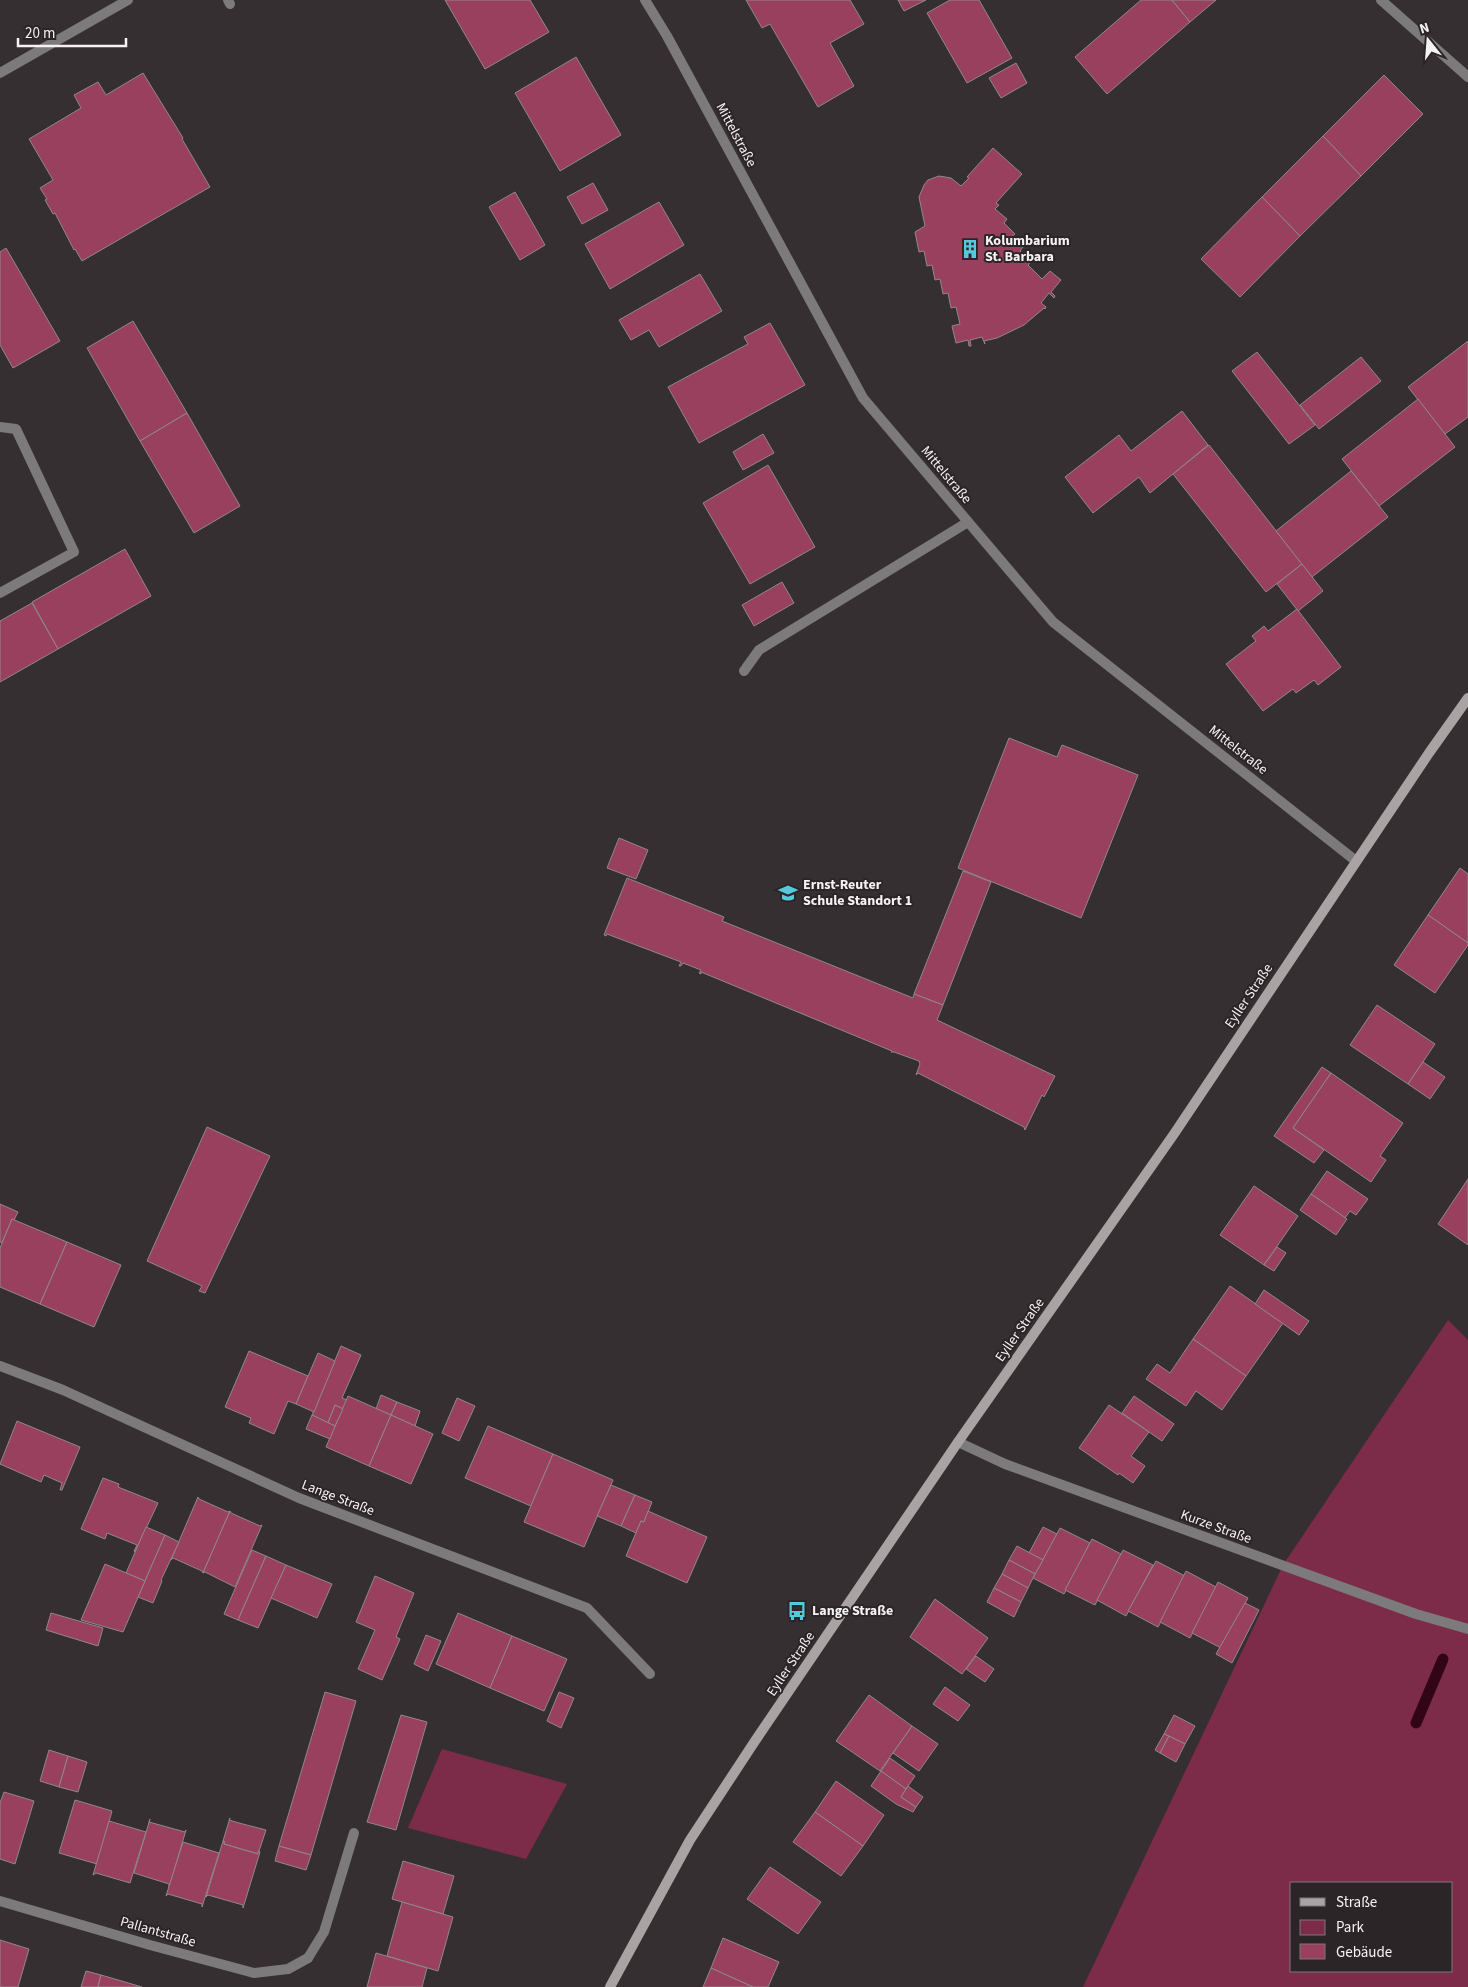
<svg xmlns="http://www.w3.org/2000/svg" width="1468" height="1987" viewBox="0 0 1468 1987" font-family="'Source Sans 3',sans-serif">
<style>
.green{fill:#7c2c49;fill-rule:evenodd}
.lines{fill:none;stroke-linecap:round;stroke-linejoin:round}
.stream{stroke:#310416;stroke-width:11}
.building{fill:#99405f;stroke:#90888a}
.service{stroke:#7d7a7b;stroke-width:10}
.minor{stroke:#7d7a7b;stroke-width:10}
.secondary{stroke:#a9a3a4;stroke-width:10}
.labels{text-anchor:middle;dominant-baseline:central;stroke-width:4;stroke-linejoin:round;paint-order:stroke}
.street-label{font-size:14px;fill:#f6f2f3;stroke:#2c2527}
.poi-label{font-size:14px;font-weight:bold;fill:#f6f2f3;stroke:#2c2527;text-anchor:start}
</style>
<rect width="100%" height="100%" fill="#362f31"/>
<g class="green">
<path d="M1448,1320L1468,1340V1987H1083L1283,1565ZM1292,1883H1452V1971H1292Z"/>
<polygon points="442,1749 567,1784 526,1859 408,1828"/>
</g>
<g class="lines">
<polyline class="stream" points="1416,1723 1443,1659"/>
</g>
<g class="building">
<polygon points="445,0 530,0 549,32 485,69"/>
<polygon points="746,0 850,0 864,24 830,43 854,86 818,107 770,24 762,28"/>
<polygon points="898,0 926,0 904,11"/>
<polygon points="950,0 979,0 1012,58 967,83 927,13"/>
<polygon points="1141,0 1172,0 1190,22 1107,94 1075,57"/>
<polygon points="1172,0 1216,0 1190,22"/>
<polygon points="576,57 621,135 560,171 515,93"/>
<polygon points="1016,63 1027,83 1001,98 989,78"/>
<polygon points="143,73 183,138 182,139 210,187 82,261 75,249 74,250 55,213 53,214 45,200 47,199 40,188 53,180 29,139 81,108 74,95 98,82 106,95"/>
<polygon points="1384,75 1423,114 1361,176 1323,136"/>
<polygon points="1323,136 1361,176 1300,236 1262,197"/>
<polygon points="993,148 1022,174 996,203 999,205 995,209 1007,219 1004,223 1015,234 1011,237 1023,247 1020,251 1031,261 1028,265 1042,279 1050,271 1061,280 1051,292 1055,296 1054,298 1049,293 1041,303 1046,307 1045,309 1044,308 1024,325 997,338 984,341 985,344 982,337 970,340 971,346 969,346 968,340 956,343 952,326 960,324 956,307 951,308 948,293 943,294 940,279 935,280 932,265 927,266 924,251 919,252 915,232 925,226 919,197 924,185 928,180 939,176 951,178 961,186 969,178 967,177"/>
<polygon points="593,183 608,210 582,224 567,197"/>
<polygon points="515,192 545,245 520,260 489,207"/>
<polygon points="1262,197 1300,236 1240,297 1201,259"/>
<polygon points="659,202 684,245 610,289 585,244"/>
<polygon points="6,248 60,341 13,368 0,345 0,252"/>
<polygon points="700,274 722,311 659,347 649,330 631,340 619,320"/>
<polygon points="133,321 187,413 140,441 87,348"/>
<polygon points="770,323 805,385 699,443 668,387 748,344 744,337"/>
<polygon points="1468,341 1468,417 1445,434 1408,387"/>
<polygon points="1257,352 1315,425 1289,444 1232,371"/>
<polygon points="1361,357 1381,381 1319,429 1300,405"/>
<polygon points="1418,399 1455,447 1379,506 1342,459"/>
<polygon points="1182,411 1208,445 1150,493 1139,477 1093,513 1065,477 1119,435 1131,451"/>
<polygon points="187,413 240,506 194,533 140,441"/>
<polygon points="763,434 774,453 743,470 733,452"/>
<polygon points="1209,445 1302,564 1266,592 1173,474"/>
<polygon points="768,465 815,547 750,584 703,503"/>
<polygon points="1351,471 1388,517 1312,577 1276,531"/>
<polygon points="125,549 151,596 58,649 32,602"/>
<polygon points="1302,564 1323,591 1298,611 1277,584"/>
<polygon points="782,582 794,603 754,626 742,605"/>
<polygon points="32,603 58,649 0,682 0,621"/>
<polygon points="1297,609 1341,667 1318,685 1314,680 1296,693 1293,689 1263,711 1226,664 1256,641 1252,636 1264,626 1268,631"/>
<polygon points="1009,738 1057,757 1062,745 1138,775 1081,918 958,868"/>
<polygon points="619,838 648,850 636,879 607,868"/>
<polygon points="1460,868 1468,874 1468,943 1428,915"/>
<polygon points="963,871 991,882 943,1005 914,994"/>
<polygon points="627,878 724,917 722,921 913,998 914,994 943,1005 937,1020 1055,1076 1044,1097 1042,1095 1025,1130 1024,1127 918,1073 916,1075 920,1064 919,1061 894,1052 891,1052 892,1051 701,972 701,974 699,973 701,970 683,963 681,966 679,966 681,962 607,934 606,936 604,935"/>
<polygon points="1428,915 1468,943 1468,945 1435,993 1394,965"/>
<polygon points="1377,1005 1435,1044 1408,1084 1350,1045"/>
<polygon points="1423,1062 1445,1077 1430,1099 1408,1084"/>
<polygon points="1322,1067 1331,1073 1293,1128 1324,1150 1314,1163 1274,1136"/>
<polygon points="1331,1073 1403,1123 1380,1156 1386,1160 1371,1182 1293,1128"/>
<polygon points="207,1127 270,1156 205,1293 199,1291 202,1286 147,1261"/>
<polygon points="1327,1171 1368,1199 1356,1215 1350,1211 1345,1218 1311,1194"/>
<polygon points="1468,1179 1468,1245 1438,1224"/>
<polygon points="1254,1186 1298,1216 1264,1265 1220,1235"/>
<polygon points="1311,1194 1347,1219 1336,1235 1300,1210"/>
<polygon points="0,1204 18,1212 14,1220 12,1219 2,1243 0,1242"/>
<polygon points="12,1219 67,1242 40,1304 0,1287 0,1248"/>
<polygon points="67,1242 121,1265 94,1327 40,1304"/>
<polygon points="1277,1247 1286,1253 1274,1271 1264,1265"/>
<polygon points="1230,1286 1283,1323 1246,1376 1193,1339"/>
<polygon points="1264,1290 1309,1321 1299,1335 1255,1304"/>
<polygon points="1193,1339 1246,1376 1222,1410 1196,1391 1186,1406 1146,1379 1157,1364 1170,1373"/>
<polygon points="341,1346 361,1355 342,1398 347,1400 343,1409 335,1405 328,1423 312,1415"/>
<polygon points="249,1351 308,1376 296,1404 288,1401 274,1434 249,1423 251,1418 225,1407"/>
<polygon points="318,1353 335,1361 314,1412 296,1404"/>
<polygon points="381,1395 397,1402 391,1415 376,1409"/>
<polygon points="348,1396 391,1415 369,1466 326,1447"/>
<polygon points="1134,1396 1174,1424 1162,1441 1122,1413"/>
<polygon points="457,1398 475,1406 459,1441 442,1433"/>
<polygon points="397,1402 420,1411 415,1426 391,1415"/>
<polygon points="335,1405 343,1409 335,1426 328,1423"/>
<polygon points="1109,1405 1149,1432 1131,1456 1145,1466 1133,1483 1119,1473 1118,1475 1079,1448"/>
<polygon points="312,1415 335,1426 330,1439 306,1429"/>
<polygon points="391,1415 433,1434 411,1484 369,1466"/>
<polygon points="17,1421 80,1447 62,1490 60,1490 62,1483 44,1475 41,1482 0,1464"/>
<polygon points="488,1426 553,1454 531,1506 465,1478"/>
<polygon points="553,1454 613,1480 584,1547 524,1522"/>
<polygon points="103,1478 119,1484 118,1487 158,1503 135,1552 134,1551 137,1545 107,1533 105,1539 81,1529"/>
<polygon points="611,1485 635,1495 621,1526 597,1516"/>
<polygon points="635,1495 652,1502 644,1522 641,1521 636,1533 621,1526"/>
<polygon points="198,1497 199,1499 228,1512 230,1511 203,1573 202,1571 173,1558 171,1560"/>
<polygon points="230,1511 231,1513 260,1526 262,1525 235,1587 205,1572 203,1573"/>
<polygon points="648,1511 707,1537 687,1583 626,1556 641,1521 644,1522"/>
<polygon points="146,1527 165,1535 145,1581 126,1573"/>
<polygon points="1043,1527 1057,1534 1043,1560 1029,1553"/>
<polygon points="1060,1528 1090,1543 1064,1594 1033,1578"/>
<polygon points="165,1535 179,1542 161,1580 162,1581 153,1603 138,1597"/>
<polygon points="1092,1539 1121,1554 1095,1605 1065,1590"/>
<polygon points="1017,1546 1043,1560 1035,1574 1009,1560"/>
<polygon points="252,1550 266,1556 238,1620 224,1614"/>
<polygon points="1123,1550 1153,1565 1126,1616 1097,1600"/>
<polygon points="266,1556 286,1565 258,1628 238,1620"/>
<polygon points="1009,1560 1035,1574 1028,1588 1002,1574"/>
<polygon points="1156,1561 1185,1576 1158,1627 1128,1611"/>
<polygon points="105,1564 145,1581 123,1632 81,1620"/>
<polygon points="286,1565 332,1584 317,1618 271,1598"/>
<polygon points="1186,1571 1216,1587 1190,1638 1160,1622"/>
<polygon points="1002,1574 1028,1588 1021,1602 994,1588"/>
<polygon points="375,1576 414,1593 396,1637 400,1639 382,1680 358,1669 375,1630 356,1622"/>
<polygon points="1218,1582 1248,1598 1221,1648 1192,1633"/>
<polygon points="994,1588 1021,1602 1014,1617 987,1602"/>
<polygon points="935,1599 988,1638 962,1674 910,1637"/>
<polygon points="1245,1603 1259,1610 1232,1663 1216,1654"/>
<polygon points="51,1613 103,1628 98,1646 46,1630"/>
<polygon points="458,1613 512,1636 490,1688 436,1664"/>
<polygon points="426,1635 441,1641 428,1671 414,1664"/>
<polygon points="512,1636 567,1659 544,1711 490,1688"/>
<polygon points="976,1656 994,1669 985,1682 966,1669"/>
<polygon points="945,1687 970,1705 958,1721 933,1704"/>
<polygon points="325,1692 356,1701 311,1855 279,1846"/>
<polygon points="559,1692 574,1698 561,1728 547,1721"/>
<polygon points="869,1695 912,1726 880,1771 836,1741"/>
<polygon points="401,1715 427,1722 396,1830 367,1822"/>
<polygon points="1174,1715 1195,1726 1185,1744 1164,1734"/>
<polygon points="912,1726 938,1744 919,1771 893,1753"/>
<polygon points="1164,1734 1169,1736 1160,1753 1155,1750"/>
<polygon points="1169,1736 1185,1744 1176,1762 1160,1753"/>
<polygon points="49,1750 68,1756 59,1787 40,1781"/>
<polygon points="68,1756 87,1762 78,1792 59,1787"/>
<polygon points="890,1758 915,1776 906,1789 881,1771"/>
<polygon points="881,1771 906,1789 901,1797 916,1807 913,1812 896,1804 871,1786"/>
<polygon points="836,1781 884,1815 863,1846 815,1812"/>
<polygon points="908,1786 923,1797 916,1807 901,1797"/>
<polygon points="4,1792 34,1801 15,1864 0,1859 0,1803"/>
<polygon points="75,1800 112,1811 97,1864 59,1853"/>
<polygon points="815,1812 863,1846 841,1876 793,1842"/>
<polygon points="230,1818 229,1820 239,1823 266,1830 258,1854 224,1844 224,1841 223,1841"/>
<polygon points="150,1819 149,1822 185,1832 186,1830 169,1888 169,1884 134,1873"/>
<polygon points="109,1821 146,1832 130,1883 96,1873 93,1875"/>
<polygon points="223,1841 224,1841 224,1844 258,1854 258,1851 260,1852 243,1908 243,1905 208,1895 206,1897"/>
<polygon points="183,1842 219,1853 202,1907 202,1904 168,1894 166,1896"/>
<polygon points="279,1846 311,1855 306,1870 275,1861"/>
<polygon points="403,1861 454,1876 443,1914 392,1899"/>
<polygon points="770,1867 821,1902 798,1934 747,1899"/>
<polygon points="402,1902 453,1917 438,1971 387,1956"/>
<polygon points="723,1938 779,1962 768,1987 753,1987 711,1968"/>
<polygon points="0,1940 29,1949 18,1987 0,1987"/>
<polygon points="376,1953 427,1968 422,1987 367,1987"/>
<polygon points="711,1968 753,1987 703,1987"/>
<polygon points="86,1971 101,1975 98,1987 81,1987"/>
<polygon points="101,1975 142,1987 98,1987"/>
</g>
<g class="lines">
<g class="service">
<polyline points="228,0 230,4"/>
<polyline points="0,427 16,429 74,552 0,593"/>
<polyline points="744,671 759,650 968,522"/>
<polyline points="308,1958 324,1932 354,1833"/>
</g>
<g class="minor">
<polyline points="645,0 667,36 863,398 1053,622 1356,861"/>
<polyline points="1381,0 1468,77"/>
<polyline points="0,73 128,0"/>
<polyline points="0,1366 63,1390 299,1498 587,1608 650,1674"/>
<polyline points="958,1442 1005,1464 1416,1614 1468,1629"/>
<polyline points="0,1901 150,1945 254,1973 288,1969 308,1958"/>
</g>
<polyline class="secondary" points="610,1987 690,1840 755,1741 958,1442 1174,1134 1429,753 1468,698"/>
</g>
<defs>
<g id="building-bare" transform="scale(1.5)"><path d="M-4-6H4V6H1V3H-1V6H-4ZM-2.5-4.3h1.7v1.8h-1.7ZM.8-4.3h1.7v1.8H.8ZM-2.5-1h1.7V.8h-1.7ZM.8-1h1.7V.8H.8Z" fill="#55cadf" stroke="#2c2527" stroke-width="2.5" paint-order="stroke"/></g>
<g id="school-bare" transform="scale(1.5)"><path d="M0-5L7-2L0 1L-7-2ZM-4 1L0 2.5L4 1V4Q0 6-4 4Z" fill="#55cadf" stroke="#2c2527" stroke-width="2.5" paint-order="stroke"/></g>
<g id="bus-bare" transform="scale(1.5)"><path d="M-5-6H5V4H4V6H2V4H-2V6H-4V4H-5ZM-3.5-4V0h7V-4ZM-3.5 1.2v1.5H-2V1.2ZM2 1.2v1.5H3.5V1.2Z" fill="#55cadf" stroke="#2c2527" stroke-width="2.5" paint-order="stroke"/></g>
</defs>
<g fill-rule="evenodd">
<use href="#building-bare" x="970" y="249"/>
<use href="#school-bare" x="788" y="893"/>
<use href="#bus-bare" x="797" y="1611"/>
</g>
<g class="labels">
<g class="street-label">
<text transform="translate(736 135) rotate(62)">Mittelstraße</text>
<text transform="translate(946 475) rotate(50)">Mittelstraße</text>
<text transform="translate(1238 750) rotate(38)">Mittelstraße</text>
<text transform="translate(1249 996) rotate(-56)">Eyller Straße</text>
<text transform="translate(1020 1330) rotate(-55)">Eyller Straße</text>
<text transform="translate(338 1498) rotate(21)">Lange Straße</text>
<text transform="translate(1216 1527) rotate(20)">Kurze Straße</text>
<text transform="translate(791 1664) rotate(-56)">Eyller Straße</text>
<text transform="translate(158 1932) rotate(16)">Pallantstraße</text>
</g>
<g class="poi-label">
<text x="985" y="241">Kolumbarium<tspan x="985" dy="16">St. Barbara</tspan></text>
<text x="803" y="885">Ernst-Reuter<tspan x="803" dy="16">Schule Standort 1</tspan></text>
<text x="812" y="1611">Lange Straße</text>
</g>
</g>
<rect x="1290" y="1882" width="162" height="90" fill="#2c2527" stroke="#7d7779"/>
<rect x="1300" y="1898" width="25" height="8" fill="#a9a3a4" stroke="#7d7779"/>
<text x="1336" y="1907" font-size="15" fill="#f6f2f3">Straße</text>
<rect x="1300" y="1920" width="25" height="15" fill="#7c2c49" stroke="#7d7779"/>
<text x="1336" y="1932" font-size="15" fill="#f6f2f3">Park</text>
<rect x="1300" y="1944" width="25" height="15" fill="#99405f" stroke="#7d7779"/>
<text x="1336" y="1957" font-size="15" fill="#f6f2f3">Gebäude</text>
<g transform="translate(1428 40) rotate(343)" stroke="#2c2527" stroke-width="4" paint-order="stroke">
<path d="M0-4L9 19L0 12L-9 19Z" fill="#f6f2f3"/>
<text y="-8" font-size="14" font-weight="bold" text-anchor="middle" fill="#f6f2f3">N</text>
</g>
<path d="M18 38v8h108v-8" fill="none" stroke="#f6f2f3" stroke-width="2.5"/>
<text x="25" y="38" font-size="15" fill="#f6f2f3" stroke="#2c2527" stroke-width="4" paint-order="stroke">20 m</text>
</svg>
